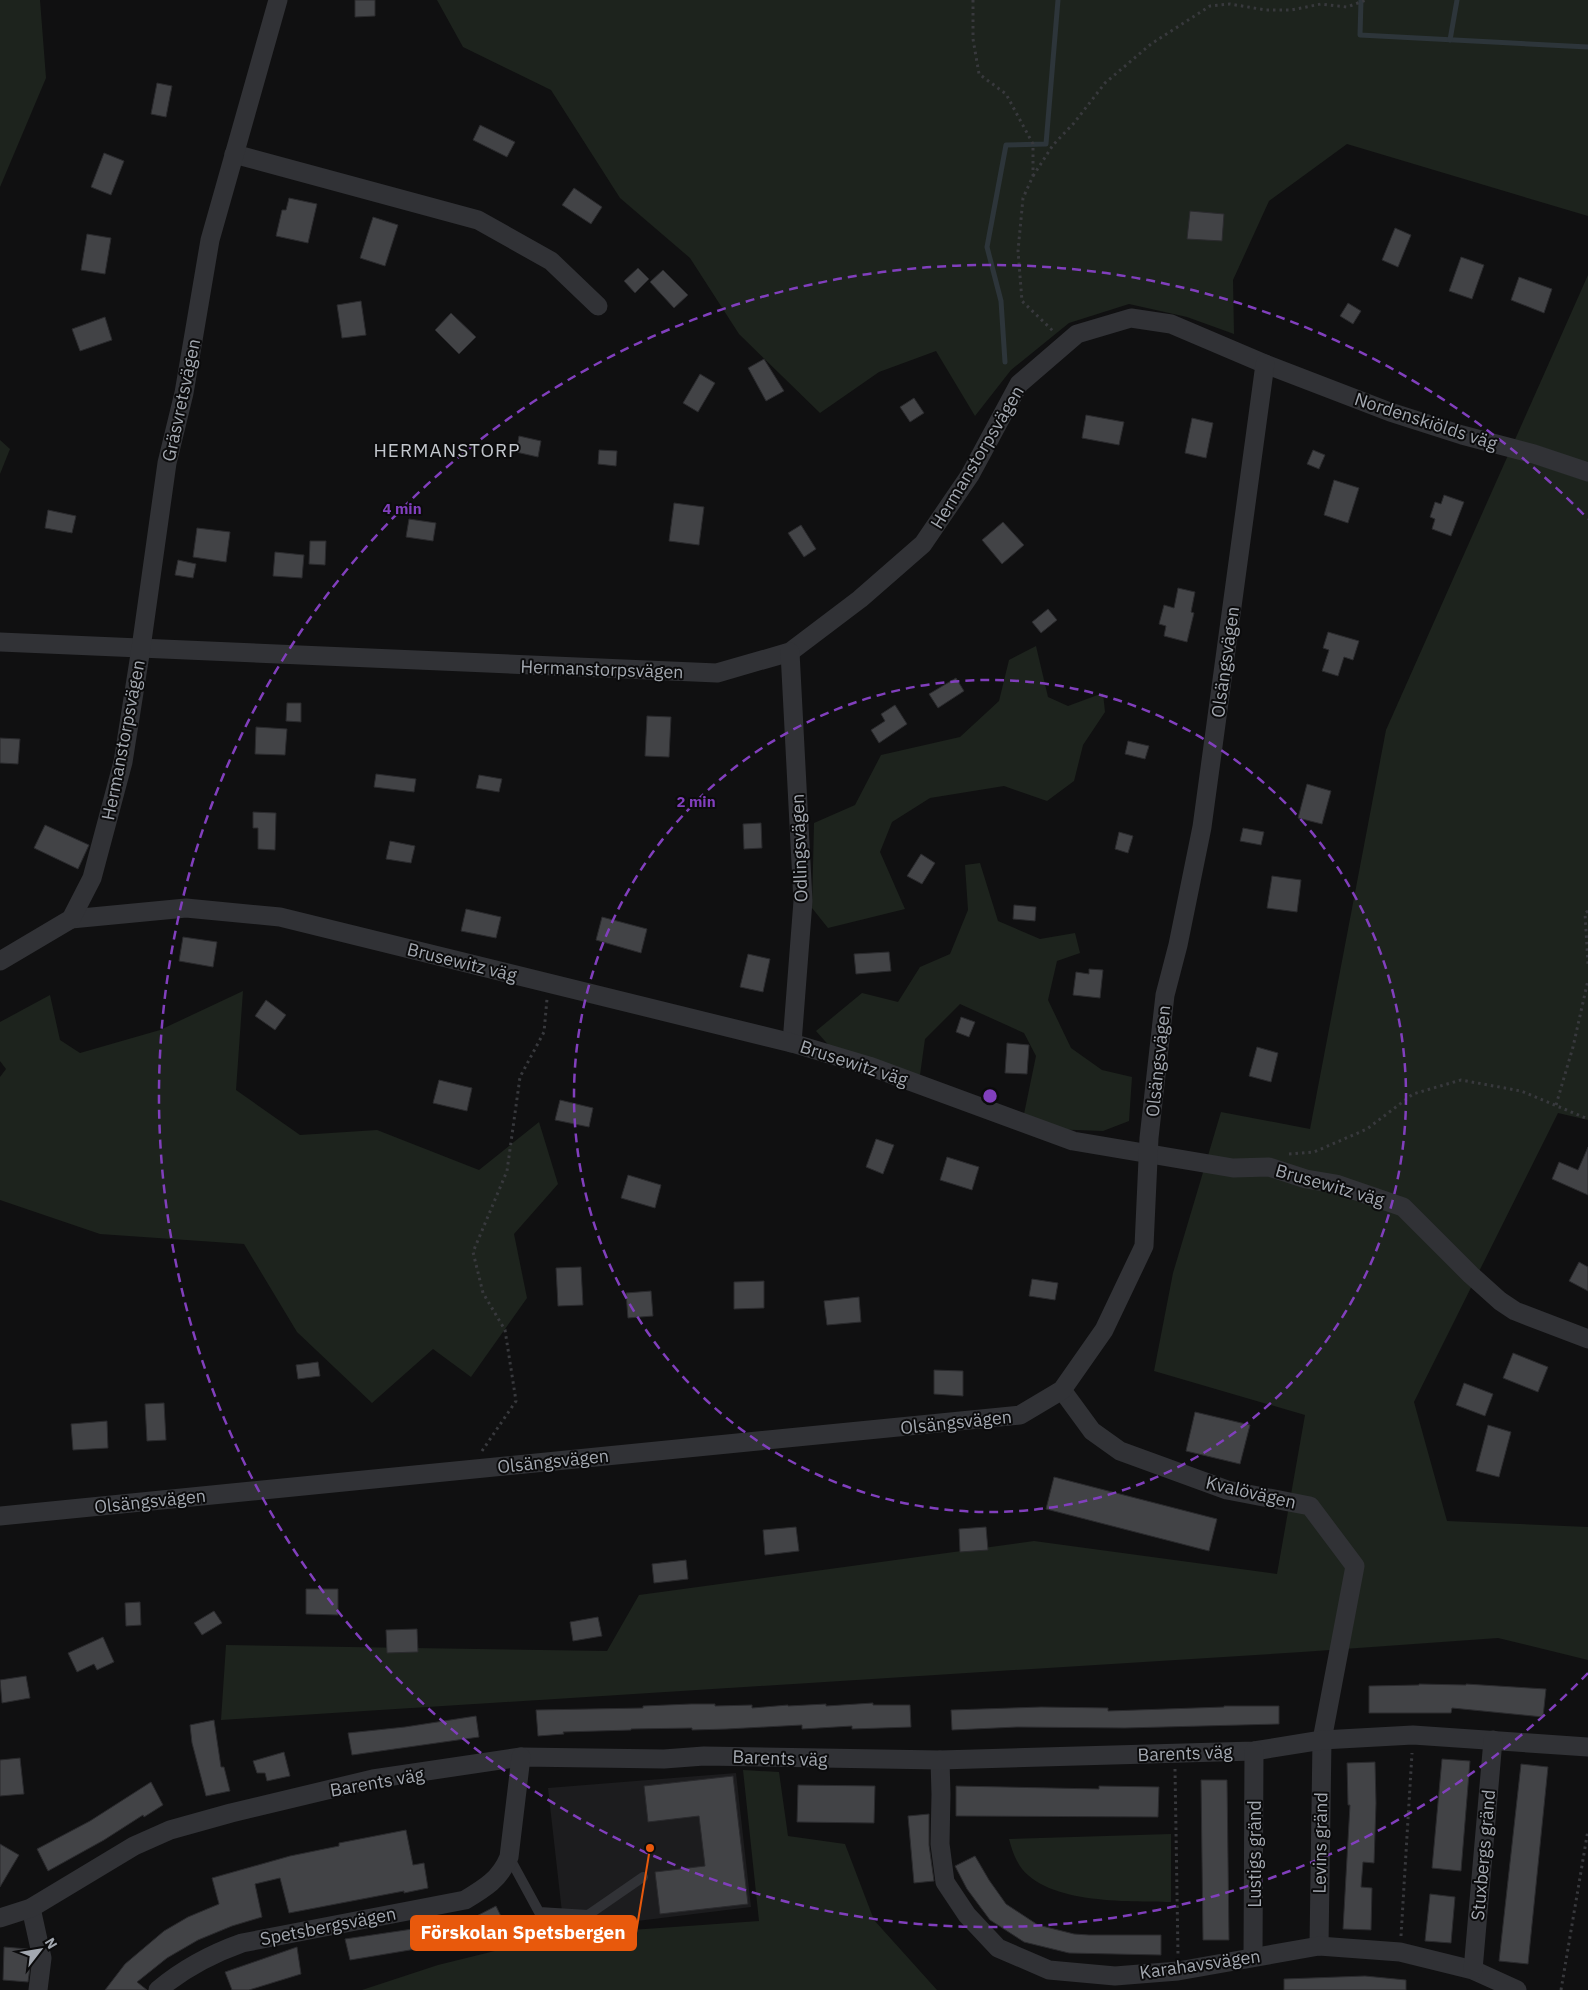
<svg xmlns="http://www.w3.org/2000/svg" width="1588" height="1990" viewBox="0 0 1588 1990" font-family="'IBM Plex Sans',sans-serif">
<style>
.built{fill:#1c1c1e}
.green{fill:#1d231d}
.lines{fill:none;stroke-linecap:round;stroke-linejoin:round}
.stream{stroke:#2d353a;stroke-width:5}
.building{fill:#424346;stroke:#2a2a2d}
.path{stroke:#38393d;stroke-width:3;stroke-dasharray:2.5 4;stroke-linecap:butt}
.lane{stroke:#313236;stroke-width:10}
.street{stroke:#313236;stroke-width:19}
.ring{fill:none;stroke:#813fbd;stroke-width:2.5;stroke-dasharray:9 6}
.labels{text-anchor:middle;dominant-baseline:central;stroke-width:4;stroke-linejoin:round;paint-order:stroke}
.street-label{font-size:18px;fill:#a3a8b0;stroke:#0b0b0c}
.neighbourhood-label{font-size:19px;letter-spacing:1px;fill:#c3c7cd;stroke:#0b0b0c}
.centre{fill:#813fbd;stroke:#0b0b0c;stroke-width:2.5}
.ring-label{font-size:15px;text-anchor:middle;font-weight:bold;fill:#813fbd;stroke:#0b0b0c;stroke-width:4;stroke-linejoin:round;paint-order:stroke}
.leader{fill:none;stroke:#e8590c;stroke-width:2}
.callout-dot{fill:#e8590c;stroke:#0b0b0c;stroke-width:2}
.callout{fill:#e8590c;stroke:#e8590c;stroke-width:2}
.callout-label{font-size:19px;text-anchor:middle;font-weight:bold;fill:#fff}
</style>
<rect width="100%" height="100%" fill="#101011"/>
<polygon class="built" points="736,1773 751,1907 564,1930 548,1788"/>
<g class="green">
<polygon points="0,0 40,0 46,78 0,187"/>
<polygon points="437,0 1588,0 1588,216 1347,144 1269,201 1233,280 1234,334 1187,317 1129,304 1069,323 1011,370 975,416 936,351 879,372 820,413 739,334 690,258 620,198 551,90 463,47"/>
<polygon points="1588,275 1588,1120 1558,1113 1414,1402 1447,1521 1588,1527 1588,1660 1498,1638 1302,1652 221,1720 226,1645 607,1651 639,1595 1034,1541 1277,1574 1305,1415 1154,1371 1173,1273 1221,1112 1310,1129 1386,730"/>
<polygon points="0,440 10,449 0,474"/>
<polygon points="1036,646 1048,697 1068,706 1103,693 1105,712 1083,745 1074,781 1047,801 1004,786 930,798 892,822 880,852 905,909 828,928 812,908 814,823 855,805 881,755 960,737 999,701 1009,660"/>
<polygon points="980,863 998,921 1040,939 1075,933 1080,953 1057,961 1048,1000 1071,1048 1102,1070 1132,1077 1129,1121 1103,1131 1049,1129 1024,1114 1036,1056 1024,1033 960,1004 925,1039 920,1075 832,1049 816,1031 862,993 898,1002 920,967 950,954 968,910 965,865"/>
<polygon points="243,991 236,1090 300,1135 377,1130 479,1170 539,1122 558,1184 514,1234 527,1298 471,1377 433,1349 372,1403 297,1332 244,1244 100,1234 0,1200 0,1077 6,1069 0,1061 0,1022 50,995 60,1040 80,1053 160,1030"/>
<polygon points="743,1770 779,1772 788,1836 845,1844 874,1920 937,1990 362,1990 438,1965 560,1935 759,1921"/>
<path d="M1171,1834V1902C1129,1901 1039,1905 1017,1861C1013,1854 1011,1846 1009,1839Z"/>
</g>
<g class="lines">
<g class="stream">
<polyline points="1361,0 1360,35 1588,47"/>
<polyline points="1450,40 1457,0"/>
<polyline points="1005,362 1001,301 987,247 1006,145 1046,144 1058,0"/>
</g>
</g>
<g class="building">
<polygon points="355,0 375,0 375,16 355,17"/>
<polygon points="157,83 172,86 166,117 151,114"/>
<polygon points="480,125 515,142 507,157 473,140"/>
<polygon points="104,153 124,161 111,195 91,187"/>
<polygon points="574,188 602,207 591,224 562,205"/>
<polygon points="289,198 317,204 308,243 276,236 282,210 286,210"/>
<polygon points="1190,211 1224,214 1222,241 1187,239"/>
<polygon points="373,217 398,225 385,266 360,258"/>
<polygon points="1395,228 1411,235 1398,267 1382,260"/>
<polygon points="87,234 111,238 105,274 81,270"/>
<polygon points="1461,257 1484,265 1472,299 1449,291"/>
<polygon points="638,268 649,279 635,293 624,281"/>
<polygon points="663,270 688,295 674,308 650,282"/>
<polygon points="1519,277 1552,289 1544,313 1511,300"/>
<polygon points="361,301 366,335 342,338 337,305"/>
<polygon points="1348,303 1361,311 1353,324 1340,316"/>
<polygon points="451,313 476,337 459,354 435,330"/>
<polygon points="105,317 112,340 80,351 72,329"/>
<polygon points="764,359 784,391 766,401 748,368"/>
<polygon points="700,374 715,383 698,412 683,403"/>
<polygon points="914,398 924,413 910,422 900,407"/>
<polygon points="1086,415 1124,422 1119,445 1082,438"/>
<polygon points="1192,418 1213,423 1206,458 1185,453"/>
<polygon points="519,436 541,441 538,457 516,452"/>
<polygon points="599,450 617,451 616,466 598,464"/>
<polygon points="1313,450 1325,455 1319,469 1307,464"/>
<polygon points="1334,480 1359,488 1348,523 1324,515"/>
<polygon points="1444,495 1464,502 1451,536 1432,529 1435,519 1430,517 1435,502 1441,504"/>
<polygon points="674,503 704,507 699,545 669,541"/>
<polygon points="48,510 76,516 72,533 45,528"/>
<polygon points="409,519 436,523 433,541 406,537"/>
<polygon points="1003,522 1024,545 1002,564 982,540"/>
<polygon points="801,525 816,549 804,557 788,533"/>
<polygon points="197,528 230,532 226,562 193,557"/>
<polygon points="310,541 326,541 325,565 309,564"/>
<polygon points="275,552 304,555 302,578 273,576"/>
<polygon points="178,560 196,564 193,578 175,575"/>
<polygon points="1178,588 1195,592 1191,612 1194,613 1187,642 1164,636 1166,626 1159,624 1164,605 1174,608"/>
<polygon points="1048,609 1057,620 1041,633 1032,622"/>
<polygon points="1328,632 1359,641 1353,660 1344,657 1338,676 1322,671 1329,650 1323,648"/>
<polygon points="956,678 964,691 938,708 929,694"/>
<polygon points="287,703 301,703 301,722 286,721"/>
<polygon points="895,705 907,724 879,743 871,730 885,721 881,714"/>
<polygon points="647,716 671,717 669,757 645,756"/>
<polygon points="256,727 287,729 285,755 255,754"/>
<polygon points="0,738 20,739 18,764 0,763"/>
<polygon points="1128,741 1149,746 1145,759 1125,754"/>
<polygon points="376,774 416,779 414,792 374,787"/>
<polygon points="479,775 502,779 499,792 476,788"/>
<polygon points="1307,784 1331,791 1322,824 1298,818"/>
<polygon points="253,812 276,813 275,850 258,849 258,828 253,828"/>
<polygon points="761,823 762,848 744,849 743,824"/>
<polygon points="45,825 89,845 78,869 34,848"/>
<polygon points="1243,828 1264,832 1261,845 1240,841"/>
<polygon points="1119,832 1133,836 1128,853 1115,849"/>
<polygon points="390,841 415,846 411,863 386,859"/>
<polygon points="921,854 935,863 922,884 907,876"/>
<polygon points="1272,876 1301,880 1297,912 1267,908"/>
<polygon points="1014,905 1036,907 1035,921 1013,919"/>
<polygon points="466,909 501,917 496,938 461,931"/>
<polygon points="602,917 647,929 641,953 596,940"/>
<polygon points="183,937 217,942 213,967 179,961"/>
<polygon points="889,952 891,971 856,974 854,954"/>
<polygon points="748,954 770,959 763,992 740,987"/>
<polygon points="1089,969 1103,970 1100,998 1073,995 1076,972 1089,974"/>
<polygon points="266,1000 286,1015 275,1030 255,1016"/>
<polygon points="961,1017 975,1022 969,1037 956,1032"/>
<polygon points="1007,1043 1029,1045 1027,1074 1005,1073"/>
<polygon points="1257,1047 1278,1053 1271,1082 1249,1076"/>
<polygon points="439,1080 472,1088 467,1111 433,1103"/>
<polygon points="560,1100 593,1108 589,1127 555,1120"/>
<polygon points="876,1139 894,1145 883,1174 866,1167"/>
<polygon points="1588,1147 1588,1195 1552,1179 1559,1162 1578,1170"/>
<polygon points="947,1157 979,1167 972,1190 940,1180"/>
<polygon points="628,1175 661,1185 655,1208 621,1198"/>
<polygon points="1579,1262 1588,1267 1588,1291 1569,1281"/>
<polygon points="581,1267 583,1305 558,1306 556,1268"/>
<polygon points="1032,1279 1058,1283 1055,1300 1029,1296"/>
<polygon points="764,1281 764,1308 734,1309 734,1282"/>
<polygon points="651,1291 653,1316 628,1318 626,1293"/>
<polygon points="859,1297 861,1322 827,1325 824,1301"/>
<polygon points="1513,1353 1548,1367 1538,1392 1503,1378"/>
<polygon points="318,1362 320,1376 298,1379 296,1365"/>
<polygon points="934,1370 963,1371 963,1396 934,1394"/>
<polygon points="1464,1383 1493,1394 1485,1416 1456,1405"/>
<polygon points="164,1403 166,1440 147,1441 145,1404"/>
<polygon points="1195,1412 1250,1425 1240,1464 1186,1451"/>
<polygon points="107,1421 108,1448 73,1450 71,1424"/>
<polygon points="1488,1425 1511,1432 1499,1477 1476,1471"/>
<polygon points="1054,1477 1217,1519 1209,1551 1046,1509"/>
<polygon points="796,1527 799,1551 765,1555 763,1530"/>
<polygon points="986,1527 988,1550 960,1552 959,1529"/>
<polygon points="686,1560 688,1579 654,1583 652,1564"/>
<polygon points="306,1589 338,1589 338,1615 306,1614"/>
<polygon points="140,1602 141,1625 126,1626 125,1603"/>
<polygon points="214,1611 222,1623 202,1635 194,1623"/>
<polygon points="598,1617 602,1636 573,1641 570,1622"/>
<polygon points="417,1629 418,1652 387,1653 386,1630"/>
<polygon points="103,1637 114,1662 97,1670 94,1664 77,1672 68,1653"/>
<polygon points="26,1676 30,1698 2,1703 0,1680"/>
<polygon points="1419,1684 1466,1685 1466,1684 1546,1689 1543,1717 1452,1708 1451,1713 1369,1713 1369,1686 1419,1685"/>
<polygon points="873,1703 873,1705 910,1705 911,1727 852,1729 852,1726 802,1729 802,1725 727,1729 692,1730 692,1728 631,1729 631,1730 563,1732 564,1734 538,1736 536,1710 643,1708 643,1706 691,1704 715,1704 715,1706 752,1705 752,1708 788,1705 788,1706 826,1704 826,1706"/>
<polygon points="1224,1706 1279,1706 1279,1724 1125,1728 1017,1727 952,1730 951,1710 1041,1707 1108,1708 1108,1711 1224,1707"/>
<polygon points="476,1716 479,1737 352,1755 348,1733 405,1727"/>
<polygon points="214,1720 221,1767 224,1767 230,1791 206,1796 192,1743 190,1725"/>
<polygon points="284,1752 290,1776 267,1781 265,1773 257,1773 253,1761"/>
<polygon points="20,1758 24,1794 0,1796 0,1760"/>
<polygon points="1442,1759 1470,1761 1461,1871 1432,1868"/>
<polygon points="1375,1762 1376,1803 1374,1863 1363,1862 1361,1887 1372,1888 1371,1930 1343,1929 1350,1805 1348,1805 1347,1763"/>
<polygon points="1521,1764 1548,1767 1528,1964 1499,1961"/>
<polygon points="733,1776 748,1904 660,1914 655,1872 705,1866 699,1816 648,1822 644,1786"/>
<polygon points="1201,1780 1227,1780 1229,1940 1203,1940"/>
<polygon points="151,1782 163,1805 144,1817 143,1815 104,1840 48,1871 37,1849 90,1821"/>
<polygon points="798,1785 875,1786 874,1823 797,1822"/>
<polygon points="956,1786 1099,1789 1099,1786 1159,1787 1158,1817 956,1816"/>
<polygon points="929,1814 929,1845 934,1881 914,1883 908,1816"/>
<polygon points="406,1830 413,1865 424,1863 428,1888 404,1893 404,1891 289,1913 280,1878 255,1884 262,1917 232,1926 198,1940 167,1958 137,1982 147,1990 105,1990 125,1964 164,1931 188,1917 219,1904 212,1878 290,1856 339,1846 339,1843"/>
<polygon points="0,1844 19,1855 0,1887"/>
<polygon points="975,1856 989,1880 1006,1904 1038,1925 1074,1934 1089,1935 1161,1935 1161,1955 1069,1953 1024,1942 990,1920 967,1889 955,1866"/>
<polygon points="1430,1894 1455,1897 1451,1943 1425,1941"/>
<polygon points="496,1906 507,1929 476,1944 435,1950 434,1946 350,1960 345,1939 467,1921"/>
<polygon points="4,1947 28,1949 31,1959 28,1982 3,1980"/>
<polygon points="297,1947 301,1974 249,1990 232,1990 225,1972"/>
<polygon points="1365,1976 1406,1980 1406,1990 1284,1990 1284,1979"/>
</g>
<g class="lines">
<g class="path">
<polyline points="973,0 973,39 979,74 1006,94 1033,144 1033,176 1023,198 1018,251 1022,301 1053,331"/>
<polyline points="1033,176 1053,145 1074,123 1105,83 1151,44 1210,6 1230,4 1266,10 1291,10 1321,4 1347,7 1366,0"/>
<polyline points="1588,911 1585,913 1588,964"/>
<polyline points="1556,1105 1573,1047 1588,980"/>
<polyline points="1289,1154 1314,1152 1367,1129 1413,1094 1461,1080 1521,1091 1588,1119"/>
<polyline points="482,1451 516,1401 505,1330 483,1293 473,1252 507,1171 520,1077 544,1032 547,999"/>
<polyline points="1175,1769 1178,1955"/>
<polyline points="1401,1936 1412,1753"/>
<polyline points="1561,1990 1588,1830"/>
</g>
<polyline class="lane" points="509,1857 539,1912 588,1915 643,1877"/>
<g class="street">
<polyline points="234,154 478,220 551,261 598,306"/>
<polyline points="0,642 717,673 790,652 860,599 923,544 970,475 1019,384 1077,334 1131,318 1171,324 1265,364 1390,412 1462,435 1534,454 1588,472"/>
<polyline points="790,652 803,901 792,1043"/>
<polyline points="71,919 186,908 280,917 792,1043 869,1066 1073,1141 1233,1168 1269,1167 1306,1179 1336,1184 1403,1207 1471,1275 1500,1301 1515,1311 1588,1339"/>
<polyline points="0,961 71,919 92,878 123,762 141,648 167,463 184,393 210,240 278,0"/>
<polyline points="1062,1390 1092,1431 1120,1451 1227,1490 1310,1506 1355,1566 1322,1740 1319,1946"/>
<polyline points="0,1516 1020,1415 1062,1390 1104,1330 1144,1246 1149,1138 1165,995 1178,945 1202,827 1265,364"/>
<polyline points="940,1760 941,1794 940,1844 945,1882 967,1915 998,1948 1049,1970 1115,1976 1178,1971 1319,1946 1400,1952 1473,1970 1517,1990"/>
<polyline points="31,1908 42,1958 38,1990"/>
<polyline points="0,1918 31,1908 134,1846 170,1830 231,1813 373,1779 521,1757 664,1759 704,1756 940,1760 1254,1751 1322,1740 1413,1735 1588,1747"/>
<polyline points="1253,1957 1254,1751"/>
<polyline points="1473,1970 1493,1740"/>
<path d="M158,1990C183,1969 211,1954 242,1943L465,1900C485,1888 500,1879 509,1857L521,1757"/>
</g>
</g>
<g class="ring">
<circle cx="990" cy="1096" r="416"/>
<path d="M1588 1673A831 831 0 1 1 1588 519"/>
</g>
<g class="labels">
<g class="street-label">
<text transform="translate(181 400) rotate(-78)">Gräsvretsvägen</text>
<text transform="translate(1426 421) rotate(18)">Nordenskiölds väg</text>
<text transform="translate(977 457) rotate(-59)">Hermanstorpsvägen</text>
<text transform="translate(1225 662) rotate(-82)">Olsängsvägen</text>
<text transform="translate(602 669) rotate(2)">Hermanstorpsvägen</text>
<text transform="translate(123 740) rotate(-79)">Hermanstorpsvägen</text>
<text transform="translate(799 848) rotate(-92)">Odlingsvägen</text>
<text transform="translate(462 962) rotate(14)">Brusewitz väg</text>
<text transform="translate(1158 1061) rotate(-84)">Olsängsvägen</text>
<text transform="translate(854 1063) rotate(18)">Brusewitz väg</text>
<text transform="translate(1330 1185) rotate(16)">Brusewitz väg</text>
<text transform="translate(956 1422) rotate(-6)">Olsängsvägen</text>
<text transform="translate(553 1461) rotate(-6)">Olsängsvägen</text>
<text transform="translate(1251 1492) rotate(13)">Kvalövägen</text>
<text transform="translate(150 1501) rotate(-6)">Olsängsvägen</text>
<text transform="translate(1185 1753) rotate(-2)">Barents väg</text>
<text transform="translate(780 1758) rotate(2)">Barents väg</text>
<text transform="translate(377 1782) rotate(-10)">Barents väg</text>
<text transform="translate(1320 1843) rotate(-89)">Levins gränd</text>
<text transform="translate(1254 1854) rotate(-90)">Lustigs gränd</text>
<text transform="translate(1483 1855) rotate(-85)">Stuxbergs gränd</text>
<text transform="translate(328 1926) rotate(-11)">Spetsbergsvägen</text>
<text transform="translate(1200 1964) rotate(-8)">Karahavsvägen</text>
</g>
<g class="neighbourhood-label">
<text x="447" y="450">HERMANSTORP</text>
</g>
</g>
<circle cx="990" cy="1096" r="8" class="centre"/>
<g class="ring-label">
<text x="402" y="514">4 min</text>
<text x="696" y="807">2 min</text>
</g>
<path class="leader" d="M650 1848L636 1933"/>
<circle class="callout-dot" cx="650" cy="1848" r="5"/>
<rect class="callout" x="411" y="1916" width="225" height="34" rx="5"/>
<g class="callout-label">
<text x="523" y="1939">Förskolan Spetsbergen</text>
</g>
<g transform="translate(40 1950) rotate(59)" stroke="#0b0b0c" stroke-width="4" paint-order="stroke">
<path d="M0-4L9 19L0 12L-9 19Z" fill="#a3a8b0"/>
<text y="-8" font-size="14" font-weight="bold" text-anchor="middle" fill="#a3a8b0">N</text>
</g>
</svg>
